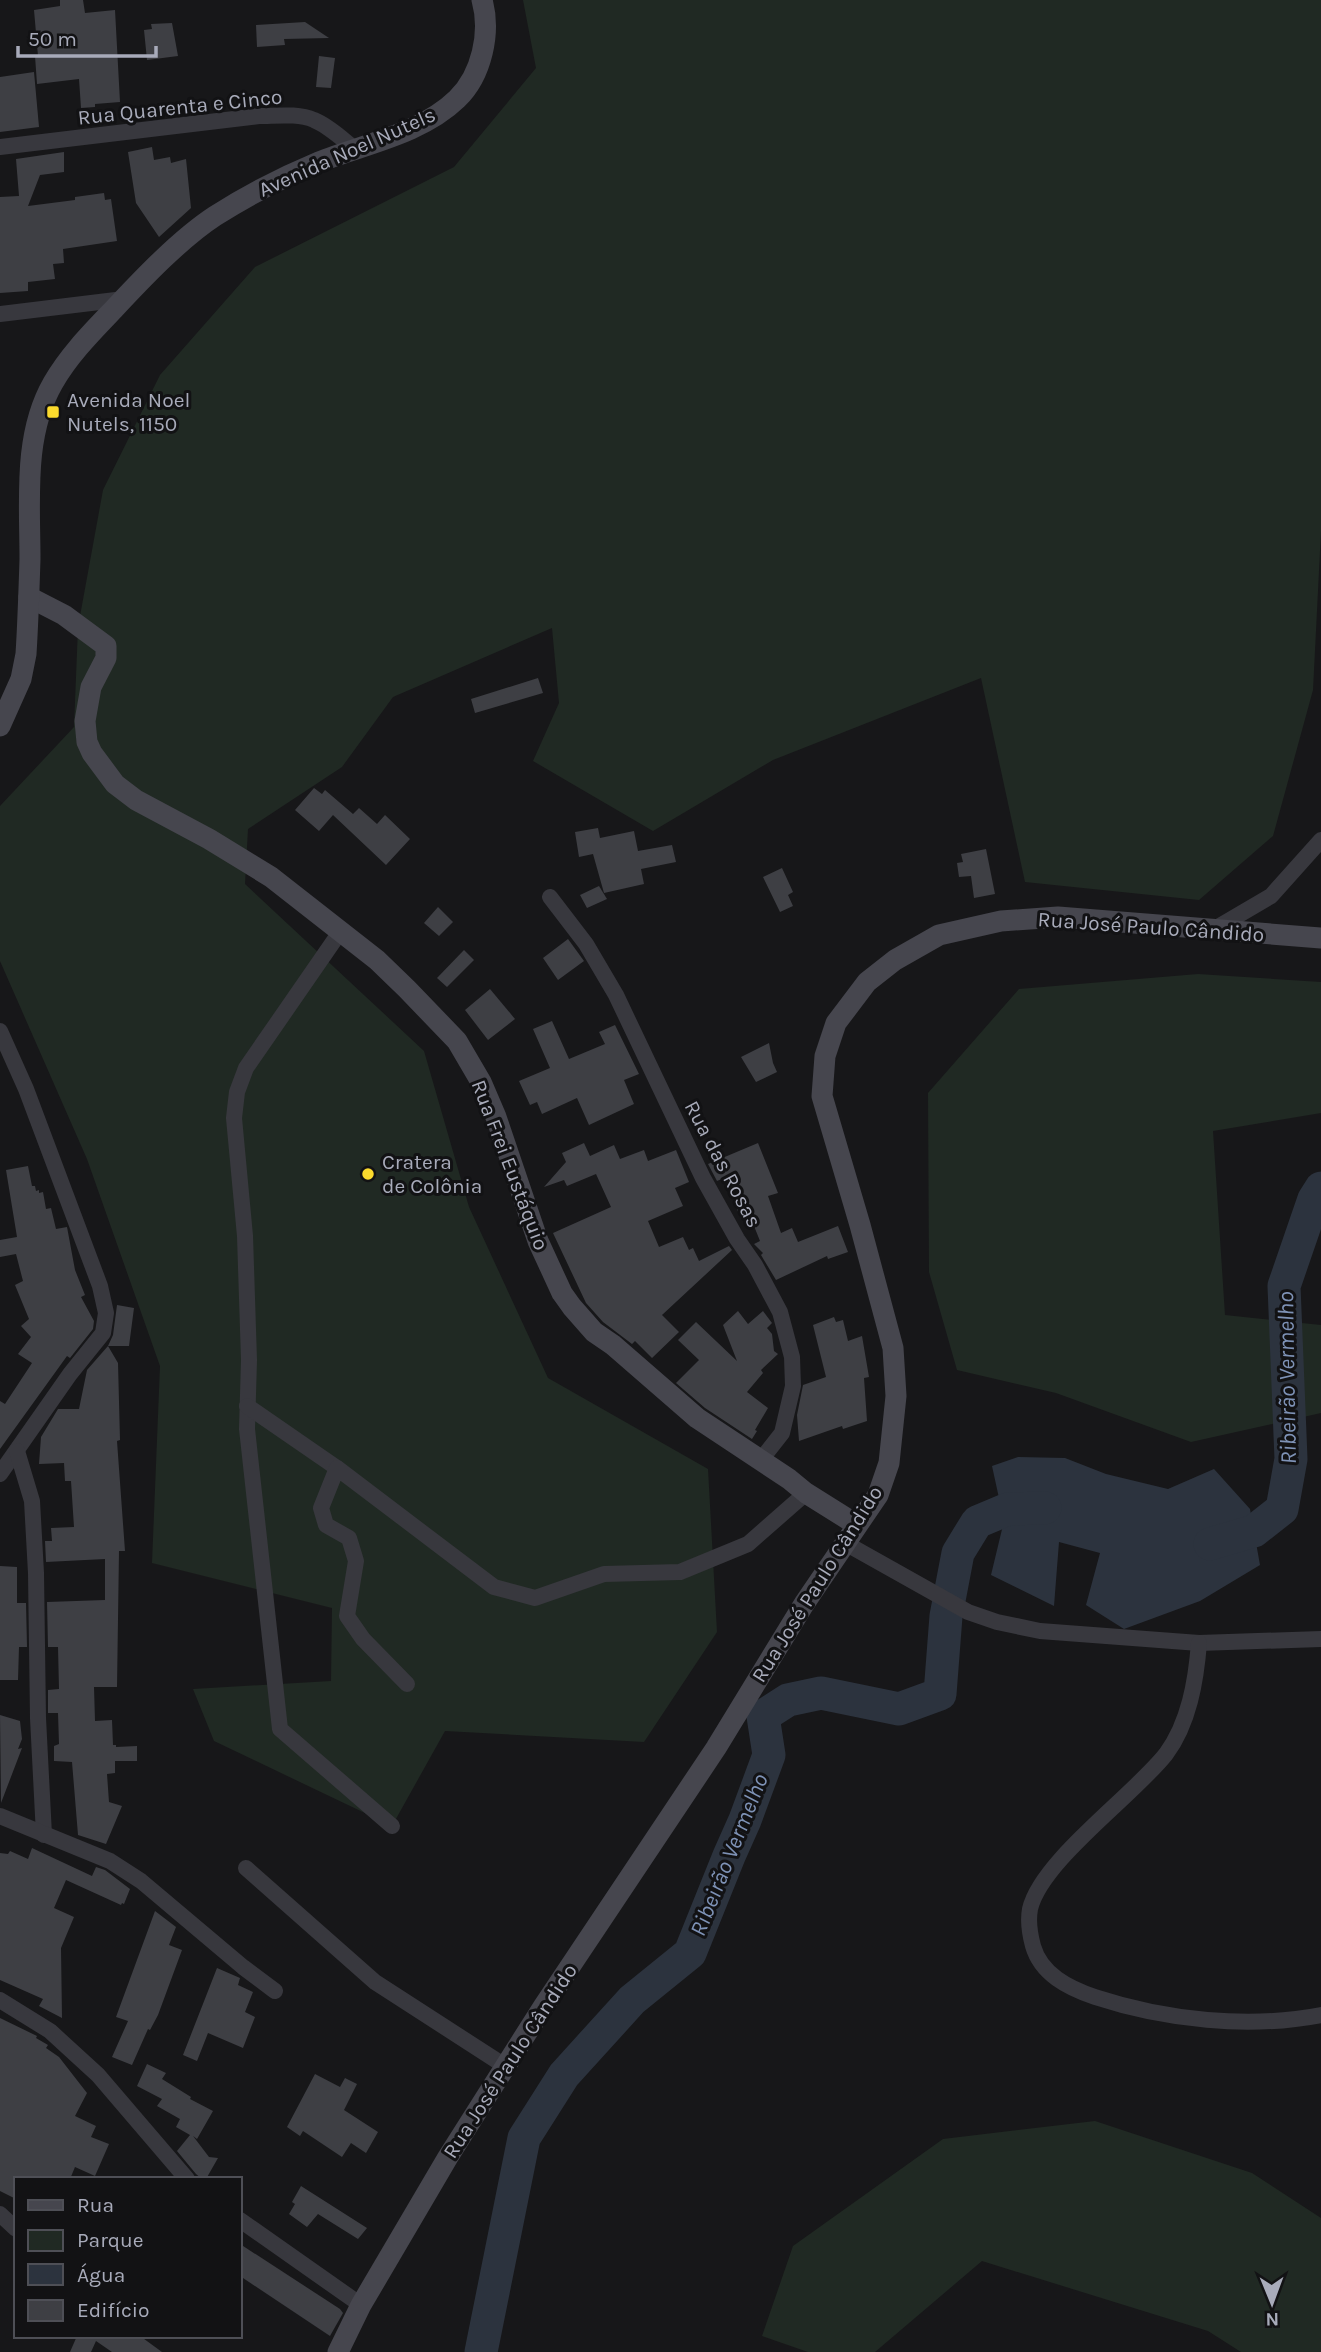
<svg xmlns="http://www.w3.org/2000/svg" width="1321" height="2352" viewBox="0 0 1321 2352" font-family="Karla,sans-serif">
<style>
.green{fill:#202923}
.water{fill:#2c333e}
.lines{fill:none;stroke-linecap:round;stroke-linejoin:round}
.river{stroke:#2c333e;stroke-width:33}
.building{fill:#3e3f44}
.street{stroke:#38383e;stroke-width:16}
.secondary{stroke:#46464e;stroke-width:21}
.poi-dot{fill:#fbda2d;stroke:#121214;stroke-width:2.5}
.labels{text-anchor:middle;dominant-baseline:central;stroke-width:6;stroke-linejoin:round;paint-order:stroke}
.street-label{font-size:21px;fill:#a8abba;stroke:#121214}
.poi-label{font-size:21px;fill:#a8abba;stroke:#121214;text-anchor:start}
.water-label{font-size:23px;font-style:italic;fill:#7e92b6;stroke:#121214}
</style>
<rect width="100%" height="100%" fill="#171719"/>
<g class="green">
<polygon points="523,0 1321,0 1321,531 1313,690 1273,836 1199,900 1025,882 981,678 773,760 653,831 533,761 559,703 552,628 393,697 342,767 248,829 245,884 424,1051 469,1207 548,1378 708,1469 717,1632 644,1742 445,1731 392,1826 214,1741 193,1689 331,1681 332,1608 152,1563 160,1366 87,1159 0,961 0,806 74,727 78,627 103,490 160,375 255,267 454,167 536,68"/>
<polygon points="1198,974 1321,982 1321,1113 1213,1131 1225,1315 1321,1325 1321,1413 1191,1442 1056,1393 957,1370 929,1272 928,1093 1019,989"/>
<polygon points="1095,2121 1252,2173 1321,2218 1321,2352 1241,2352 1208,2331 982,2261 875,2352 808,2352 762,2336 793,2246 943,2139"/>
</g>
<polygon class="water" points="1018,1457 1065,1458 1106,1474 1168,1489 1214,1469 1250,1509 1260,1565 1200,1601 1124,1629 1086,1605 1100,1553 1059,1542 1054,1606 991,1575 1004,1521 992,1466"/>
<g class="lines">
<g class="river">
<polyline points="1210,1544 1254,1531 1282,1509 1291,1459 1284,1286 1314,1199 1321,1188"/>
<polyline points="481,2352 524,2138 564,2075 632,2000 690,1953 729,1856 745,1820 769,1755 763,1716 788,1700 821,1693 899,1709 940,1694 946,1616 958,1553 977,1522 1008,1509 1045,1508"/>
</g>
</g>
<g class="building">
<polygon points="60,0 83,0 85,13 115,10 120,102 95,104 95,107 81,108 79,79 37,84 35,56 38,56 34,10 60,6"/>
<polygon points="305,22 329,38 284,39 285,45 257,47 256,25"/>
<polygon points="172,23 178,56 147,60 144,30 152,29 151,24"/>
<polygon points="319,56 335,58 331,88 316,87"/>
<polygon points="34,72 39,127 0,132 0,77"/>
<polygon points="152,147 154,160 170,157 171,163 186,159 191,208 159,237 136,203 128,152"/>
<polygon points="64,152 64,172 40,175 28,206 75,200 75,197 104,193 105,200 111,199 117,241 63,249 64,263 53,264 55,279 28,282 28,291 0,293 0,197 19,196 16,159"/>
<polygon points="538,678 543,693 475,713 471,699"/>
<polygon points="314,788 322,794 325,790 353,814 359,808 377,824 385,815 410,839 386,865 333,815 319,831 295,810"/>
<polygon points="598,828 600,838 634,831 638,851 672,845 676,862 641,869 644,884 604,893 593,854 579,857 575,832"/>
<polygon points="986,849 995,894 974,898 971,876 959,877 957,863 963,862 961,854"/>
<polygon points="782,868 793,892 788,895 793,906 780,912 763,877"/>
<polygon points="599,886 607,899 587,908 580,895"/>
<polygon points="438,907 453,922 439,936 424,923"/>
<polygon points="568,939 584,961 558,980 543,958"/>
<polygon points="464,950 474,960 447,987 437,978"/>
<polygon points="490,989 515,1019 488,1040 465,1010"/>
<polygon points="552,1021 569,1059 605,1044 599,1032 615,1025 639,1074 624,1080 634,1104 589,1125 577,1098 542,1114 537,1102 530,1105 519,1081 550,1068 533,1029"/>
<polygon points="769,1043 773,1063 777,1072 756,1082 741,1057"/>
<polygon points="584,1143 590,1156 614,1145 620,1159 644,1150 648,1161 676,1150 689,1182 675,1188 683,1206 648,1221 659,1247 683,1237 689,1250 693,1248 699,1261 729,1246 732,1250 662,1315 679,1332 652,1358 635,1341 632,1344 603,1322 586,1303 553,1233 611,1207 596,1174 567,1186 564,1180 544,1187 566,1162 562,1153"/>
<polygon points="758,1143 778,1193 768,1196 781,1233 792,1228 798,1242 838,1226 848,1252 828,1259 827,1256 776,1280 761,1255 763,1253 754,1244 760,1241 750,1216 741,1219 724,1178 717,1181 708,1164"/>
<polygon points="28,1166 32,1186 35,1186 36,1191 39,1190 39,1193 43,1192 46,1209 51,1208 56,1229 67,1227 75,1270 85,1295 81,1297 94,1321 93,1329 70,1358 67,1356 0,1449 0,1401 5,1404 32,1363 18,1354 31,1337 21,1326 29,1319 15,1285 23,1281 16,1254 0,1257 0,1240 17,1237 6,1170"/>
<polygon points="117,1305 134,1308 129,1346 108,1346 118,1363 120,1440 117,1441 125,1551 119,1551 117,1687 94,1687 95,1721 112,1720 113,1745 116,1745 116,1747 137,1746 137,1761 115,1761 115,1773 107,1774 109,1802 122,1806 106,1844 78,1835 72,1762 54,1761 54,1746 59,1744 58,1713 48,1713 48,1690 59,1689 58,1647 48,1647 47,1602 105,1600 105,1559 46,1562 45,1541 52,1541 51,1528 74,1527 71,1481 65,1481 64,1463 39,1464 41,1437 58,1409 79,1409 87,1370 108,1346 113,1335"/>
<polygon points="738,1311 748,1324 763,1311 772,1323 767,1328 772,1334 774,1351 778,1354 761,1370 763,1373 747,1392 768,1408 755,1430 757,1431 752,1439 705,1408 676,1383 699,1360 678,1340 696,1322 737,1361 723,1325"/>
<polygon points="834,1317 836,1322 843,1320 848,1341 862,1336 869,1377 864,1378 867,1421 843,1429 842,1426 799,1441 797,1415 803,1385 826,1377 813,1325"/>
<polygon points="0,1566 17,1567 17,1603 26,1603 27,1647 19,1647 18,1680 0,1680"/>
<polygon points="0,1715 20,1721 22,1739 18,1749 22,1748 1,1803"/>
<polygon points="32,1848 92,1876 96,1867 105,1870 130,1889 124,1904 122,1903 121,1905 66,1880 54,1908 74,1917 61,1948 62,2018 39,2006 43,1999 0,1980 0,1853 8,1854 10,1851 28,1859"/>
<polygon points="155,1911 176,1927 169,1945 182,1950 158,2015 150,2030 148,2029 132,2065 112,2057 128,2021 116,2017"/>
<polygon points="217,1968 240,1978 238,1985 253,1992 245,2012 255,2017 243,2048 208,2033 197,2061 183,2055"/>
<polygon points="0,2018 37,2036 36,2038 48,2045 46,2048 59,2057 87,2093 75,2116 96,2126 91,2137 109,2144 95,2176 75,2167 70,2179 16,2179 16,2199 0,2191"/>
<polygon points="147,2064 166,2073 162,2079 191,2097 190,2099 213,2111 197,2139 193,2136 209,2157 218,2158 206,2179 202,2179 196,2174 177,2151 190,2135 176,2127 180,2119 157,2106 162,2099 137,2086"/>
<polygon points="315,2074 340,2087 345,2078 357,2084 344,2110 378,2132 366,2153 351,2143 342,2157 303,2131 300,2136 287,2127"/>
<polygon points="301,2186 367,2228 358,2239 318,2214 307,2227 289,2214 295,2204 292,2202"/>
<polygon points="240,2244 340,2309 343,2313 330,2336 240,2276"/>
<polygon points="77,2336 140,2336 162,2352 112,2352 96,2341 91,2352 70,2352"/>
</g>
<g class="lines">
<g class="street">
<path d="M0,147L259,116C276,116 298,113 314,120C329,126 342,139 355,149"/>
<polyline points="0,314 124,299"/>
<polyline points="550,897 586,944 616,995 703,1178 737,1239 755,1265 780,1312 792,1357 793,1386 782,1433 760,1461"/>
<polyline points="1213,930 1271,896 1321,840"/>
<polyline points="340,932 246,1068 237,1092 234,1118 245,1236 249,1360 247,1429 280,1729 392,1826"/>
<polyline points="0,1031 26,1089 100,1286 106,1313 103,1333 70,1374 0,1474"/>
<polyline points="247,1406 337,1468"/>
<polyline points="17,1451 32,1501 36,1573 38,1718 44,1835"/>
<polyline points="845,1543 968,1612 997,1622 1040,1631 1199,1643 1321,1639"/>
<path d="M1199,1643C1196,1681 1189,1723 1166,1754C1133,1796 1041,1861 1030,1909C1028,1920 1030,1935 1033,1946C1041,1974 1068,1988 1095,1997C1165,2020 1249,2029 1321,2015"/>
<polyline points="407,1684 363,1639 347,1616 356,1561 349,1538 326,1525 321,1508 337,1468 494,1587 535,1598 604,1574 680,1572 748,1544 806,1493"/>
<polyline points="0,1816 110,1861 141,1881 243,1967 275,1991"/>
<polyline points="246,1868 375,1982 505,2066"/>
<polyline points="0,2000 50,2031 98,2075 187,2179"/>
<polyline points="0,2214 16,2229"/>
<polyline points="240,2220 361,2305"/>
</g>
<g class="secondary">
<polyline points="29,597 64,615 106,646 106,658 91,687 85,721 87,742 92,753 115,784 136,800 209,839 271,877 377,960 407,989 457,1041 481,1082 496,1117 538,1241 562,1293 572,1307 594,1332 613,1345 697,1418 789,1479 806,1493 857,1525"/>
<path d="M0,726L21,679L26,654C28,623 29,591 30,559C30,501 23,435 53,383C69,355 92,332 114,309C143,278 180,239 215,216C248,195 283,177 319,162C364,144 421,134 457,99C482,75 491,32 482,0"/>
<polyline points="338,2352 361,2305 448,2157 543,2007 716,1748 804,1604 878,1495 889,1463 896,1396 893,1348 860,1225 822,1096 825,1056 836,1023 867,982 895,960 939,935 1001,921 1058,917 1321,938"/>
</g>
</g>
<g class="poi-dot">
<rect x="46" y="405" width="14" height="14" rx="3.5"/>
<circle cx="368" cy="1174" r="7"/>
</g>
<g class="labels">
<g class="street-label">
<text transform="translate(180 107) rotate(-6)">Rua Quarenta e Cinco</text>
<text transform="translate(347 152) rotate(-24)">Avenida Noel Nutels</text>
<text transform="translate(1151 927) rotate(4)">Rua José Paulo Cândido</text>
<text transform="translate(723 1164) rotate(62)">Rua das Rosas</text>
<text transform="translate(510 1165) rotate(69)">Rua Frei Eustáquio</text>
<text transform="translate(817 1584) rotate(-58)">Rua José Paulo Cândido</text>
<text transform="translate(510 2061) rotate(-57)">Rua José Paulo Cândido</text>
</g>
<g class="poi-label">
<text x="67" y="400">Avenida Noel<tspan x="67" dy="24">Nutels, 1150</tspan></text>
<text x="382" y="1162">Cratera<tspan x="382" dy="24">de Colônia</tspan></text>
</g>
<g class="water-label">
<text transform="translate(1287 1378) rotate(-91)">Ribeirão Vermelho</text>
<text transform="translate(729 1855) rotate(-68)">Ribeirão Vermelho</text>
</g>
</g>
<rect x="14" y="2177" width="228" height="161" fill="#121214" stroke="#4e4f56" stroke-width="2"/>
<rect x="28" y="2200" width="35" height="10" fill="#46464e" stroke="#4e4f56" stroke-width="2"/>
<text x="77" y="2212" font-size="21" fill="#a8abba">Rua</text>
<rect x="28" y="2230" width="35" height="21" fill="#202923" stroke="#4e4f56" stroke-width="2"/>
<text x="77" y="2247" font-size="21" fill="#a8abba">Parque</text>
<rect x="28" y="2264" width="35" height="21" fill="#2c333e" stroke="#4e4f56" stroke-width="2"/>
<text x="77" y="2282" font-size="21" fill="#a8abba">Água</text>
<rect x="28" y="2300" width="35" height="21" fill="#3e3f44" stroke="#4e4f56" stroke-width="2"/>
<text x="77" y="2317" font-size="21" fill="#a8abba">Edifício</text>
<g transform="translate(1272 2303) rotate(179)" stroke="#121214" stroke-width="5" paint-order="stroke">
<path d="M0-5L12 26L0 18L-12 26Z" fill="#a8abba"/>
<text y="-10" font-size="19" font-weight="bold" text-anchor="middle" fill="#a8abba">N</text>
</g>
<path d="M18 46v10h138v-10" fill="none" stroke="#a8abba" stroke-width="3.5"/>
<text x="28" y="46" font-size="21" fill="#a8abba" stroke="#121214" stroke-width="5" paint-order="stroke">50 m</text>
</svg>
